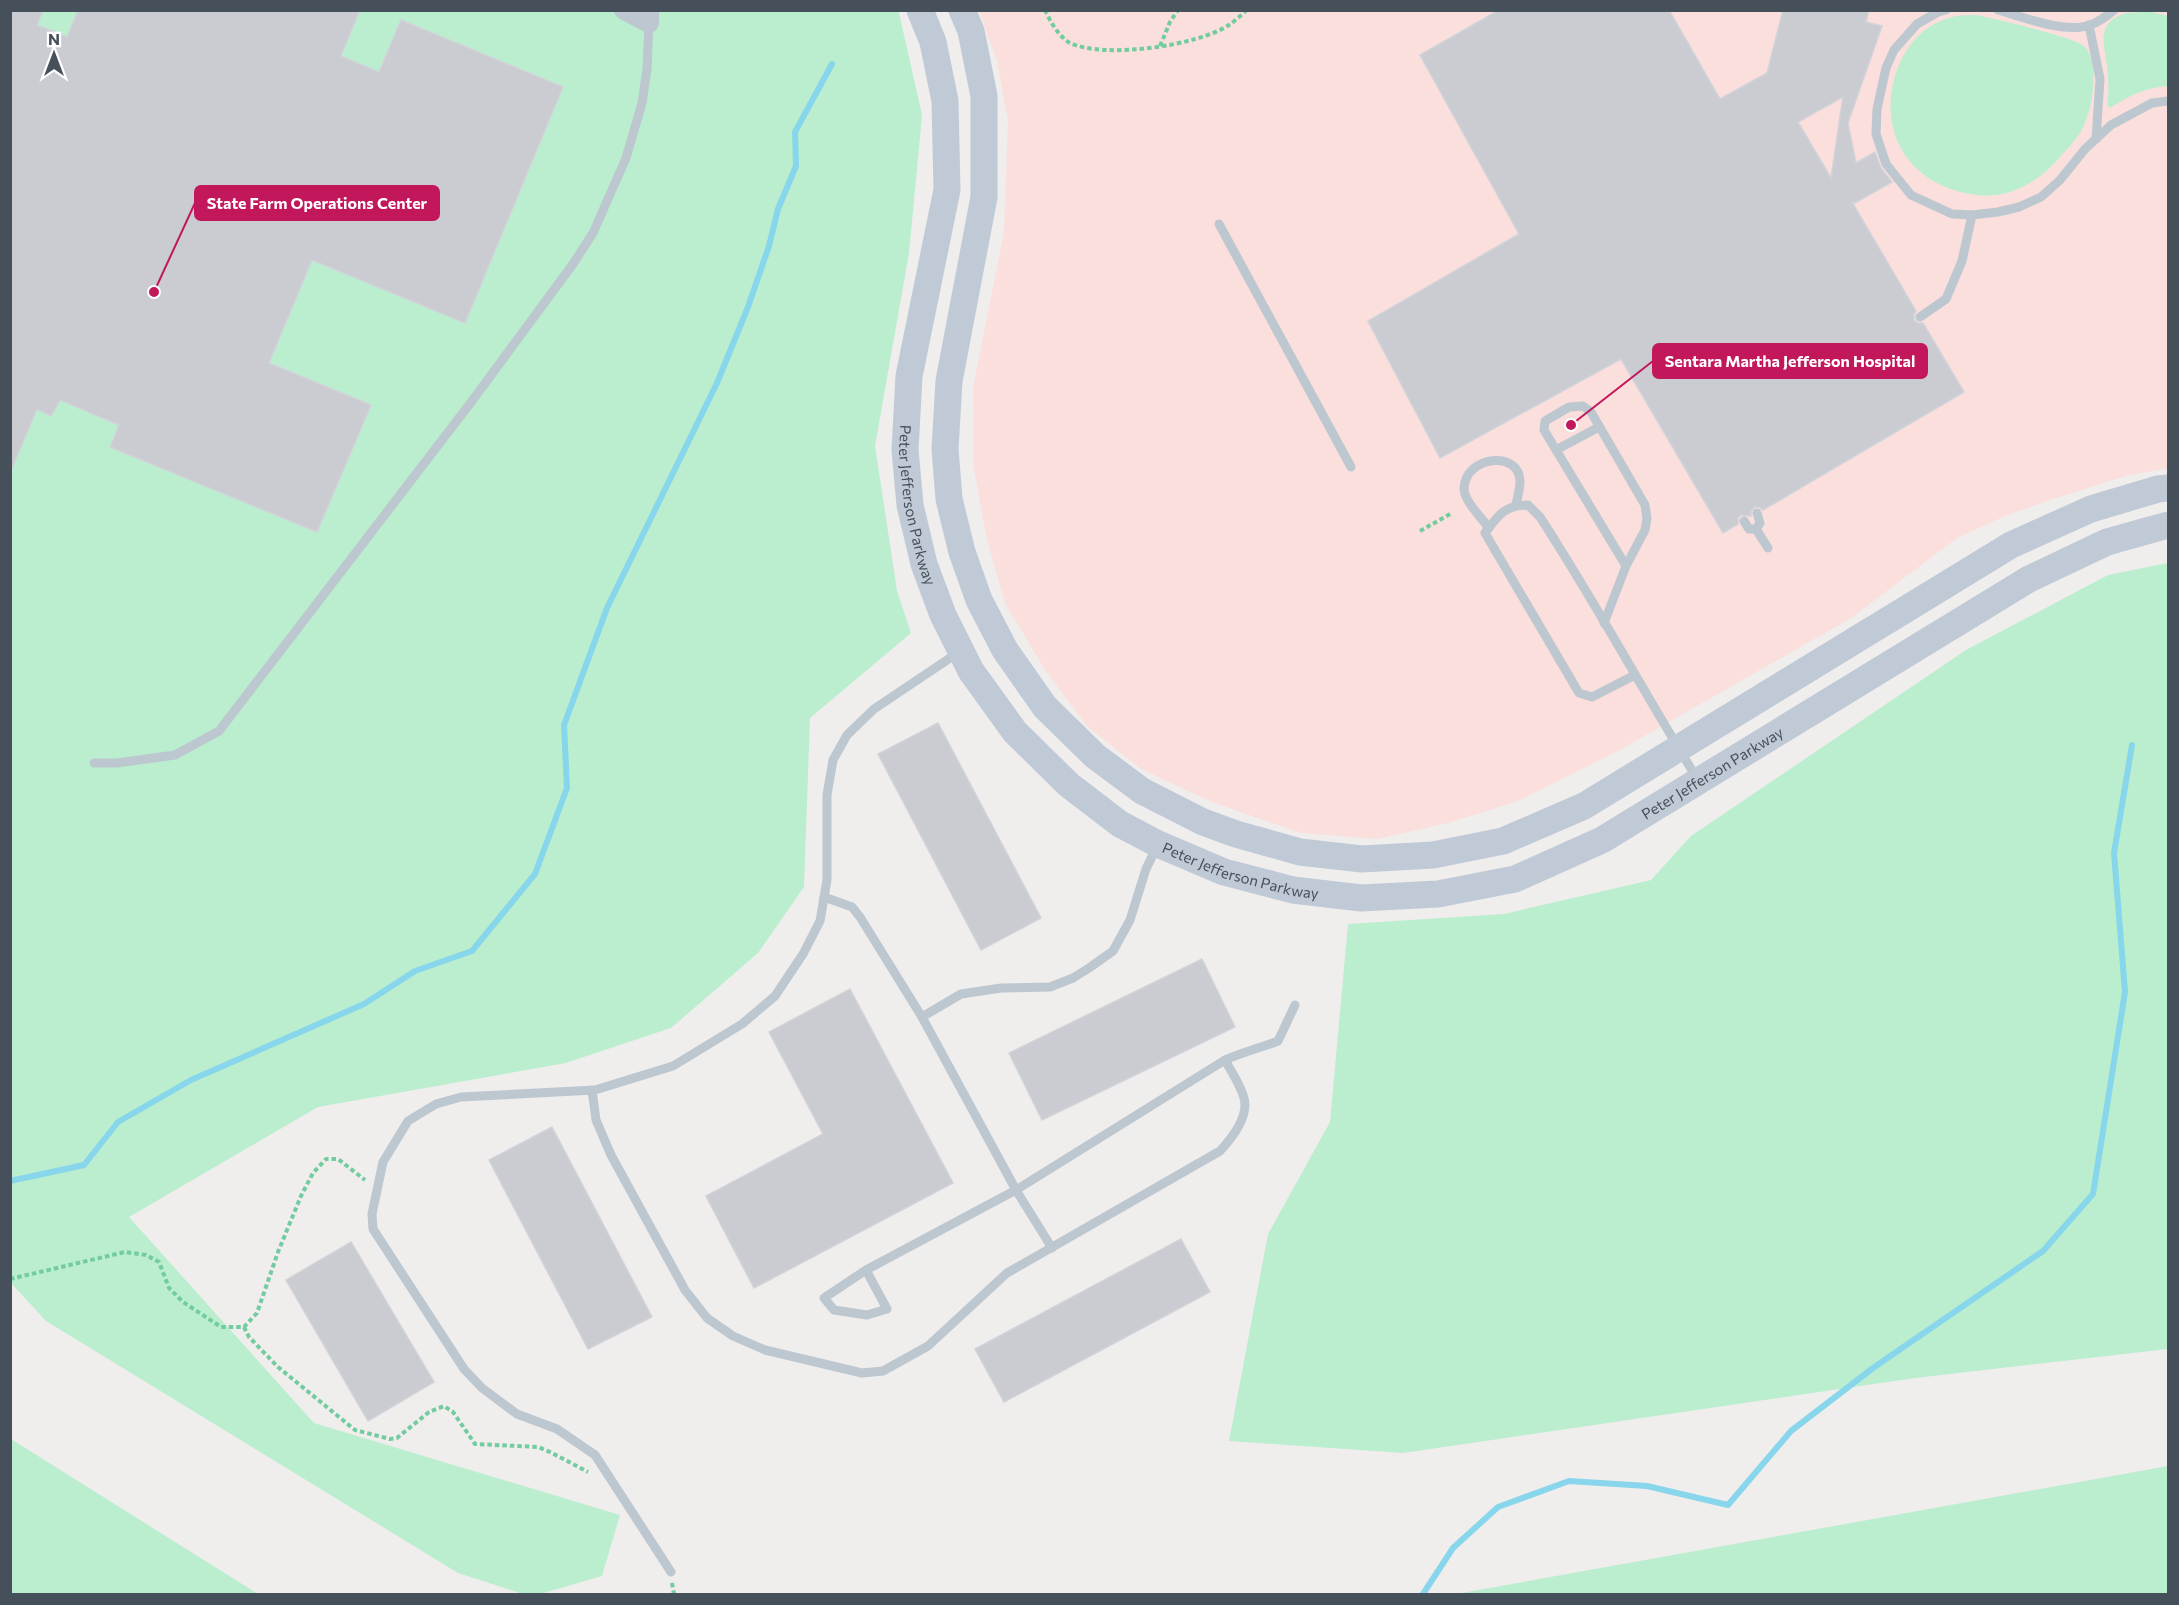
<svg xmlns="http://www.w3.org/2000/svg" width="2179" height="1605" viewBox="0 0 2179 1605" font-family="Commissioner,sans-serif">
<style>
.medical{fill:#fadfdc}
.green{fill:#baeecf}
.lines{fill:none;stroke-linecap:round;stroke-linejoin:round}
.stream{stroke:#87d6eb;stroke-width:6}
.building{fill:#caccd2;stroke:#d1d3d9;stroke-width:1.5;fill-rule:evenodd}
.path{stroke:#73cca0;stroke-width:4;stroke-dasharray:4.5 3;stroke-linecap:butt}
.lane{stroke:#bdc7cf;stroke-width:9}
.street{stroke:#bdc7cf;stroke-width:20}
.secondary{stroke:#bfcad6;stroke-width:27}
.labels{text-anchor:middle;dominant-baseline:central;stroke-width:5;stroke-linejoin:round;paint-order:stroke}
.street-label{font-size:15px;fill:#45505a;stroke:#fff}
.leader{fill:none;stroke:#c2185b;stroke-width:2}
.callout-dot{fill:#c2185b;stroke:#fff;stroke-width:2}
.callout{fill:#c2185b;stroke:#c2185b;stroke-width:2}
.callout-label{font-size:16px;text-anchor:middle;font-weight:bold;fill:#fff}
</style>
<rect width="100%" height="100%" fill="#f0eded"/>
<polygon class="medical" points="979,11 2168,11 2168,468 2126,476 2050,500 2005,516 1957,538 1851,618 1620,750 1518,801 1448,823 1377,839 1301,833 1212,802 1141,769 1087,726 1047,673 1005,603 987,540 973,463 973,388 1004,232 1008,120 997,61"/>
<g class="green">
<polygon points="11,11 898,11 899,13 922,115 909,253 875,446 897,591 911,633 810,718 804,887 758,953 671,1028 566,1063 318,1107 129,1217 314,1423 620,1515 602,1576 540,1594 523,1594 458,1573 46,1321 11,1283"/>
<path d="M2151,12L2168,16V86C2147,87 2128,96 2110,108L2107,105C2109,93 2109,80 2107,67C2105,46 2095,24 2123,14C2131,12 2142,12 2151,12Z"/>
<path d="M1975,15C1990,17 2076,38 2084,46C2100,62 2093,106 2084,125C2079,137 2069,147 2060,157C2039,182 2010,199 1977,195C1914,188 1877,137 1895,76C1904,47 1922,25 1952,17C1959,15 1968,15 1975,15Z"/>
<polygon points="2168,563 2168,1349 1915,1378 1403,1453 1229,1441 1268,1234 1330,1122 1348,924 1504,914 1651,880 1691,836 1966,650 2108,575"/>
<polygon points="11,1439 258,1594 11,1594"/>
<polygon points="2168,1466 2168,1594 1456,1594"/>
</g>
<g class="lines">
<g class="stream">
<polyline points="10,1181 84,1165 118,1122 191,1080 364,1004 415,971 472,951 535,874 567,788 564,725 607,608 717,383 748,307 769,246 778,209 796,166 795,132 832,64"/>
<polyline points="1423,1594 1453,1548 1498,1507 1569,1481 1647,1486 1728,1505 1791,1431 1873,1368 2043,1251 2093,1194 2125,992 2114,853 2132,745"/>
</g>
</g>
<g class="building">
<polygon points="10,10 43,10 37,25 67,37 78,10 360,10 341,56 379,72 401,20 563,87 465,323 312,260 269,363 371,405 317,532 110,447 119,425 60,400 51,416 37,409 10,473"/>
<path d="M1499,10H1669L1720,99L1767,73L1783,10H1869L1866,22L1882,26L1848,123L1856,163L1875,152L1881,168L1892,182L1855,203L1852,202L1916,311L1914,315V320L1918,323H1923L1964,392L1763,510L1759,507H1755L1751,511V516L1741,515L1738,518V524L1723,533L1621,359L1440,458L1368,321L1519,234L1420,55ZM1843,97L1842,103L1831,178L1798,122Z"/>
<polygon points="938,723 1041,918 981,950 878,754"/>
<polygon points="1202,959 1235,1027 1042,1120 1009,1053"/>
<polygon points="850,989 953,1183 754,1288 706,1196 823,1134 769,1032"/>
<polygon points="552,1127 652,1317 588,1349 489,1160"/>
<polygon points="1181,1239 1210,1292 1004,1402 975,1349"/>
<polygon points="351,1242 434,1382 368,1421 286,1280"/>
</g>
<g class="lines">
<g class="path">
<path d="M1045,10C1050,21 1059,37 1070,43C1105,59 1197,46 1229,25C1235,21 1241,15 1247,10"/>
<polyline points="1160,46 1170,22 1178,10"/>
<polyline points="1420,531 1452,513"/>
<polyline points="10,1279 125,1252 146,1255 159,1262 169,1288 183,1302 221,1327 244,1327 257,1313 278,1252 301,1196 313,1173 326,1159 338,1159 365,1180"/>
<polyline points="244,1327 249,1337 278,1367 355,1430 390,1439 397,1438 429,1412 444,1406 453,1412 475,1444 538,1447 550,1452 588,1472"/>
<polyline points="672,1583 674,1594"/>
</g>
<g class="lane">
<polyline points="1946,10 1938,12 1917,24 1894,50 1886,68 1877,109 1876,134 1886,164 1911,195 1952,214 1972,215 1998,212 2019,207 2041,197 2060,180 2085,149 2111,125 2152,103 2168,101"/>
<path d="M1998,10C2023,17 2065,34 2090,25C2099,22 2107,16 2114,10"/>
<polyline points="2089,25 2100,79 2096,139"/>
<polyline points="1219,224 1351,467"/>
<polyline points="1920,317 1946,299 1962,261 1972,215"/>
<polyline points="1556,450 1599,427"/>
<polyline points="1744,521 1749,529 1756,529 1768,548"/>
<path d="M1489,528C1481,517 1465,502 1464,489C1464,456 1520,449 1520,482C1520,490 1517,498 1516,505"/>
<polyline points="1756,529 1760,523 1757,513"/>
<polyline points="1604,623 1626,566 1645,530 1647,518 1645,505 1591,412 1583,406 1569,407 1545,421 1544,430 1626,566"/>
<path d="M1635,675L1592,697L1579,693L1485,533C1498,515 1505,505 1528,505L1540,517C1596,603 1644,693 1698,780"/>
<polyline points="94,763 117,763 175,755 219,731 472,401 573,264 593,233 626,158 642,103 647,69 649,23"/>
<path d="M824,897L852,907L860,917L922,1017L1016,1190L1225,1060C1243,1052 1260,1048 1278,1041L1295,1005"/>
<polyline points="922,1017 961,994 1001,988 1050,987 1073,978 1089,968 1113,951 1130,920 1146,869 1157,846"/>
<path d="M592,1090L596,1120L611,1155L685,1290L707,1318L733,1336L765,1350L862,1373L883,1371L928,1346L1007,1273L1220,1151C1232,1138 1251,1114 1243,1095C1239,1083 1231,1071 1225,1060"/>
<polyline points="866,1270 887,1309 867,1315 834,1310 824,1298 866,1270 1016,1190 1052,1248"/>
<polyline points="671,1572 595,1455 557,1429 517,1414 482,1388 464,1369 373,1229 372,1214 383,1162 408,1121 436,1104 461,1097 595,1090 673,1066 742,1024 775,996 803,954 820,921 827,880 827,795 833,760 847,735 874,709 959,652"/>
</g>
<polyline class="street" points="624,10 649,23 649,10"/>
<g class="secondary">
<path id="s1" d="M920,10L933,42L945,101L947,190L909,376L905,450L910,505L924,564L943,615L971,671L1015,732L1069,785L1120,824L1158,844L1224,872L1293,890L1361,898L1438,894L1515,879L1602,840L2029,579L2107,542L2168,525"/>
<polyline points="962,10 971,31 984,96 984,197 949,381 945,449 949,499 962,552 979,600 1005,650 1045,707 1095,756 1142,791 1203,822 1236,834 1300,852 1362,859 1433,855 1503,841 1584,806 2011,545 2091,509 2158,489 2168,488"/>
</g>
</g>
<g class="labels">
<g class="street-label">
<text stroke="none"><textPath href="#s1" startOffset="504">Peter Jefferson Parkway</textPath></text>
<text stroke="none"><textPath href="#s1" startOffset="1530">Peter Jefferson Parkway</textPath></text>
<text stroke="none"><textPath href="#s1" startOffset="1026">Peter Jefferson Parkway</textPath></text>
</g>
</g>
<path class="leader" d="M154 292L195 203M1571 425L1653 361"/>
<g class="callout-dot">
<circle cx="154" cy="292" r="6"/>
<circle cx="1571" cy="425" r="6"/>
</g>
<g class="callout">
<rect x="195" y="186" width="244" height="34" rx="6"/>
<rect x="1653" y="344" width="274" height="34" rx="6"/>
</g>
<g class="callout-label">
<text x="317" y="209">State Farm Operations Center</text>
<text x="1790" y="367">Sentara Martha Jefferson Hospital</text>
</g>
<rect width="2179" height="1605" fill="none" stroke="#45505a" stroke-width="24"/>
<g transform="translate(54 54)" stroke="#ffffff" stroke-width="4.5" paint-order="stroke">
<path d="M0-4.5L10 22L0 15L-10 22Z" fill="#45505a"/>
<text y="-9" font-size="16" font-weight="bold" text-anchor="middle" fill="#45505a">N</text>
</g>
</svg>
